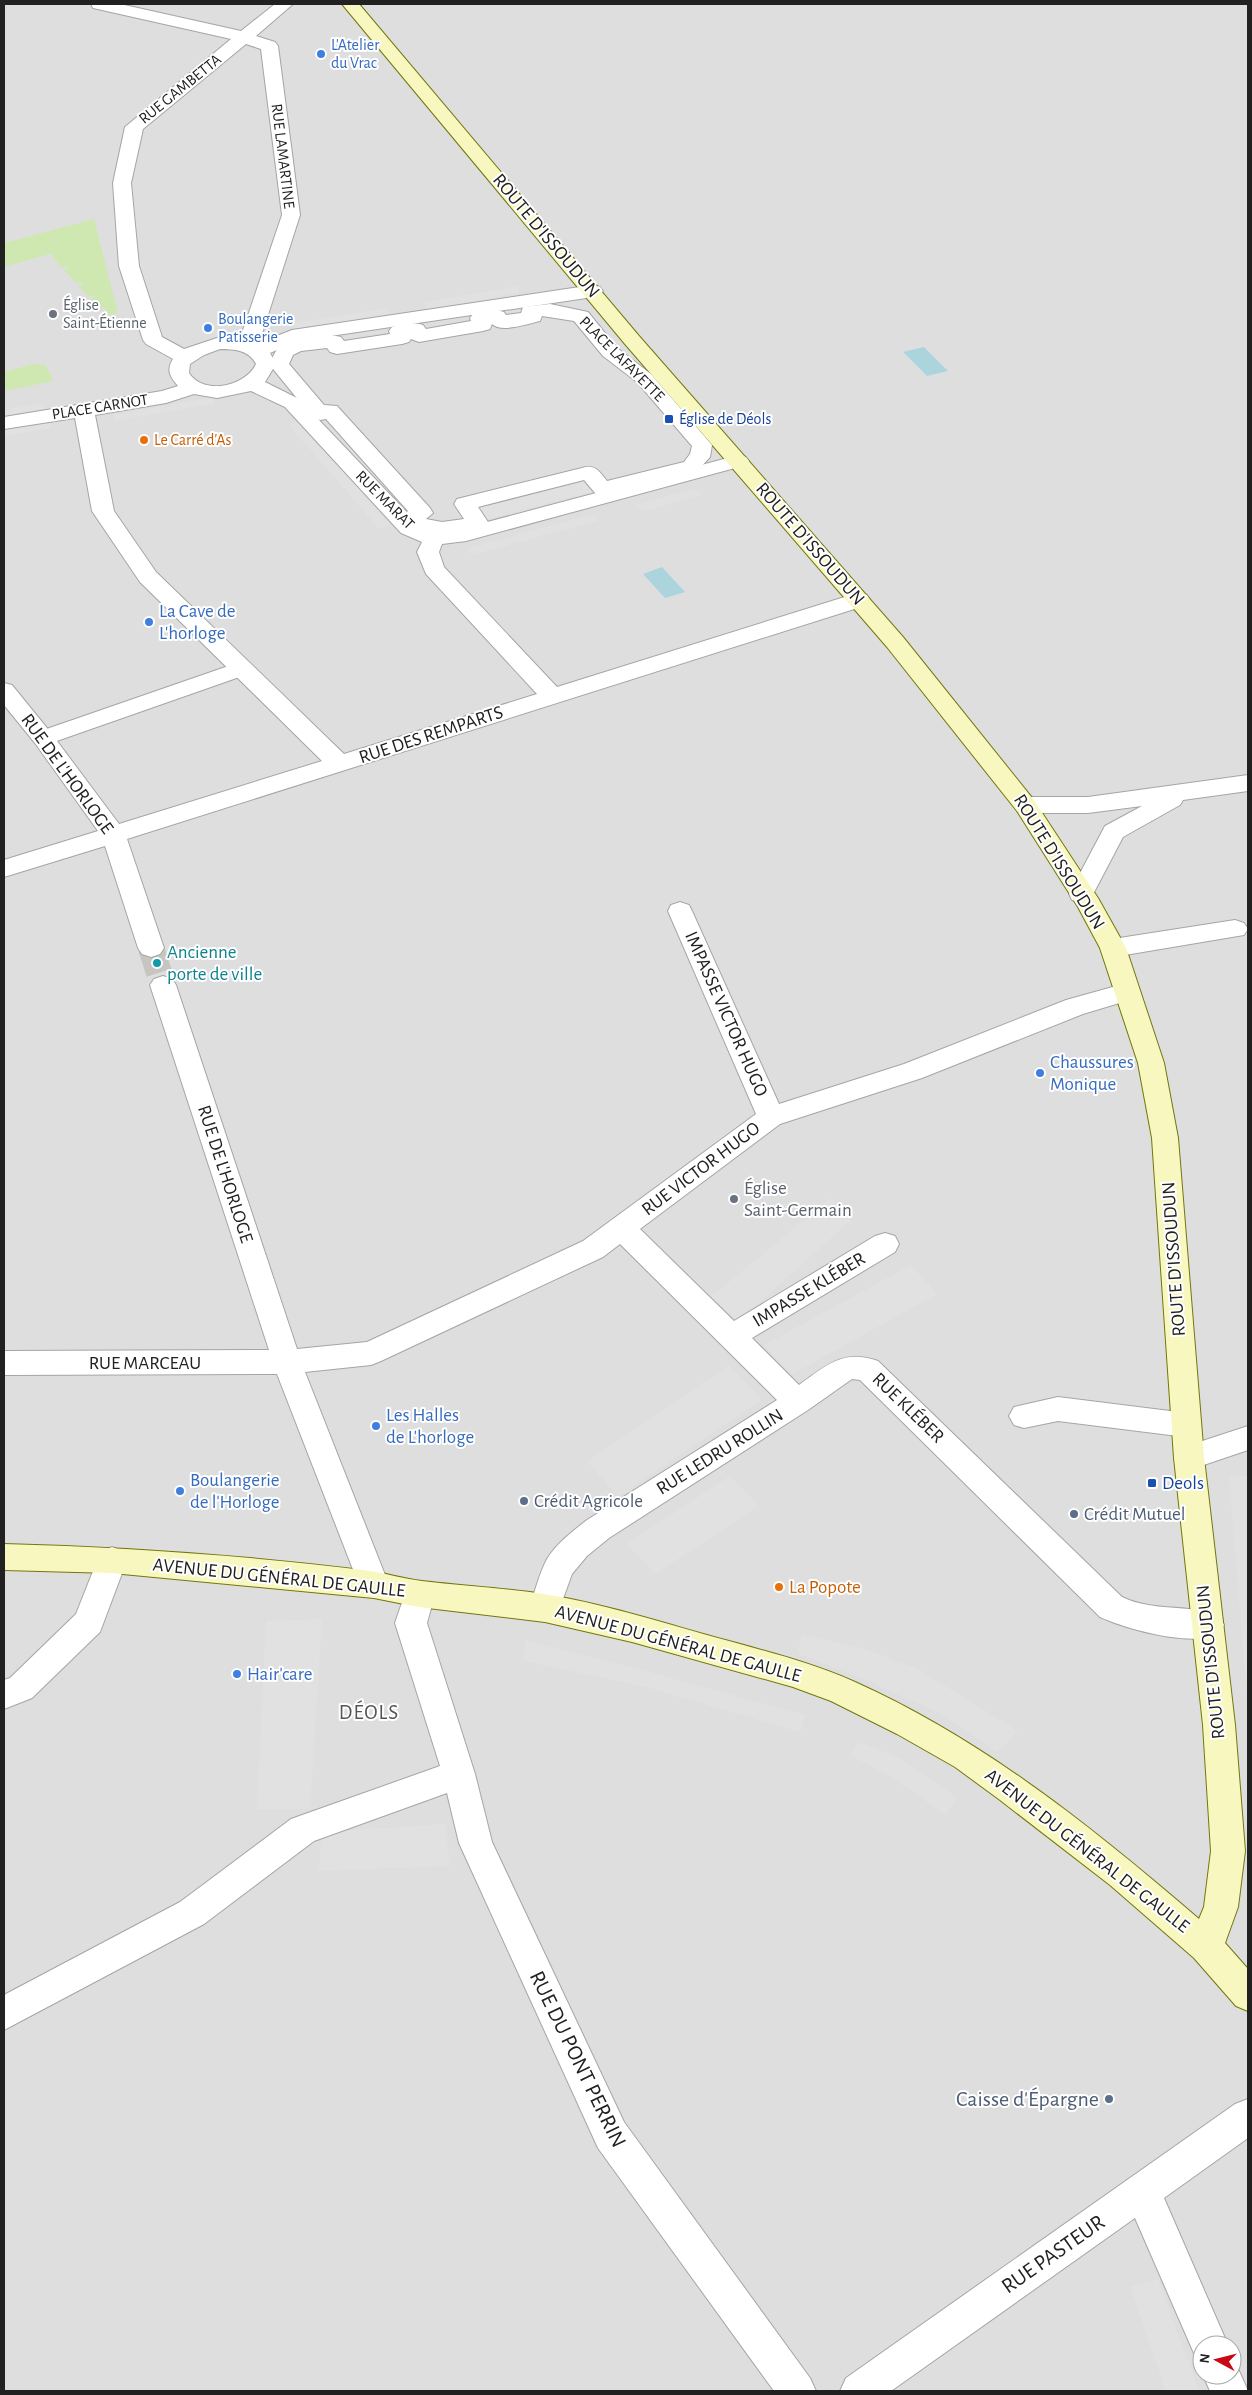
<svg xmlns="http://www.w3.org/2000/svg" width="1252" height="2395" viewBox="0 0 1252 2395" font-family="'Alegreya Sans',sans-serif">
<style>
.residential{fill:#dfdedf;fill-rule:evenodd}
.grass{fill:#cfe8b1}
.parking{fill:#e1e1e1}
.water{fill:#abd4dd}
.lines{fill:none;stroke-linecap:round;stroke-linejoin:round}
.minor-tunnel{stroke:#c7c5c1;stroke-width:26;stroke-dasharray:26 12;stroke-linecap:butt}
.service-casing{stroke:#a5a5a5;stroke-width:2}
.pedestrian-casing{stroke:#a5a5a5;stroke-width:2}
.minor-casing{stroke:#a5a5a5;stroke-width:2}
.secondary-casing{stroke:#71770a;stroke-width:2}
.service{fill:#fff;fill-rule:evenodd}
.pedestrian{fill:#fff;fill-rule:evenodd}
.minor{fill:#fff;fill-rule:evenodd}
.secondary{fill:#f8f7c0;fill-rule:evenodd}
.shop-dot{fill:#3f7fe0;stroke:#fff;stroke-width:2}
.worship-dot{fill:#6b7280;stroke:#fff;stroke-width:2}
.transit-dot{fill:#1a4fb4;stroke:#fff;stroke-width:2}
.food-dot{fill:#e8710a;stroke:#fff;stroke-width:2}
.culture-dot{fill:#0f9aa8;stroke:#fff;stroke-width:2}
.service-dot{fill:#5c6f8a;stroke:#fff;stroke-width:2}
.labels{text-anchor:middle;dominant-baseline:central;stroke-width:4;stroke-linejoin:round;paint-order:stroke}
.far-shop-label{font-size:16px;fill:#366cbe;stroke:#fff;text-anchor:start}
.far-street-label{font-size:16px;fill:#212121;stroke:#fff}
.far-worship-label{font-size:16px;fill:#5b616d;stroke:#fff;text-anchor:start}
.far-transit-label{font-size:16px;fill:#164399;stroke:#fff;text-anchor:start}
.far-food-label{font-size:16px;fill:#c56008;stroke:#fff;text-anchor:start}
.street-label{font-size:19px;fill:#212121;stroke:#fff}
.shop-label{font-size:19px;fill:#366cbe;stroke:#fff;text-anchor:start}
.culture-label{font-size:19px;fill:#0d838f;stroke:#fff;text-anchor:start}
.worship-label{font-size:19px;fill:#5b616d;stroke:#fff;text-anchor:start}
.transit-label{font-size:19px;fill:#164399;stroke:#fff;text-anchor:start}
.service-label{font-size:19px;fill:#4e5e75;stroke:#fff;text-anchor:start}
.food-label{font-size:19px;fill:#c56008;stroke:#fff;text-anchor:start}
.quarter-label{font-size:21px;letter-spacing:1px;fill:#545454;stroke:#fff}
.near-street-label{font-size:22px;fill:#212121;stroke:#fff}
.near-service-label{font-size:22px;fill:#4e5e75;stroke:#fff;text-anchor:end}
</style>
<rect width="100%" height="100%" fill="#f1eee9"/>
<path class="residential" d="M4,4H1248V2391H4ZM1202,2345H1232V2375H1202Z"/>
<g class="grass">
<polygon points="94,219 118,313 105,316 101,312 107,310 104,307 99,309 90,299 95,297 93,295 88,297 78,286 83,284 82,282 76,283 64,270 69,268 68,266 62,268 52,256 53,253 4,267 4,243"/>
<polygon points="33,364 45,365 54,381 4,391 4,372"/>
</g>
<g class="parking">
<polygon points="517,286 520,293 427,309 424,302"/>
<polygon points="388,308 391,314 295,330 293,323"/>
<polygon points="213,397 215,403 115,421 113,415"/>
<polygon points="43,403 45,409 4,416 4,410"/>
<polygon points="300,421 390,525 379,529 289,425"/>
<polygon points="50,422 51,428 4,436 4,430"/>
<polygon points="589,472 602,489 477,522 465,504"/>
<polygon points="696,488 702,495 641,512 635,505"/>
<polygon points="594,514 599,521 472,555 467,548"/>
<polygon points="831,1198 851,1220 738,1322 712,1296"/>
<polygon points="911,1265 937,1294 791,1375 764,1345"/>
<polygon points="730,1365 761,1400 618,1497 587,1461"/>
<polygon points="1229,1475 1247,1476 1248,1493 1248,1710"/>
<polygon points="730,1476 759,1506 655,1574 627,1544"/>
<polygon points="322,1619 310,1809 257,1809 266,1621"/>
<polygon points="802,1634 864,1649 916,1668 1018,1731 997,1752 937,1712 871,1682 797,1653"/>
<polygon points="525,1640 653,1673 805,1715 800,1732 646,1687 524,1661"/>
<polygon points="858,1742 900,1758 957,1797 946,1815 891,1777 850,1755"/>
<polygon points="445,1824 450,1866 319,1871 322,1832"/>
<polygon points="1158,2279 1199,2391 1166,2391 1130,2287"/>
</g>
<g class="water">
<polygon points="924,347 948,371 927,376 903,352"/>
<polygon points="662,567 685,592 665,598 643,574"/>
</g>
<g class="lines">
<polyline class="minor-tunnel" points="151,948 163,985"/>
<g class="service-casing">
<g id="service">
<polygon points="240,662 248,664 251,669 248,674 51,743 43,746 35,743 31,738 35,733"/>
<polygon points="1235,920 1244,923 1248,929 1244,935 1113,957 1104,954 1100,948 1104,942 1113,939"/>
<polygon points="1058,1397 1186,1413 1196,1416 1201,1425 1196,1434 1186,1437 1058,1421 1024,1428 1014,1425 1009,1416 1014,1407"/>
</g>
</g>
<g class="pedestrian-casing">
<path id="pedestrian" d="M550,304L588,312L617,348L651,374L712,445L710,457L698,470L602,495L595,493L584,480L478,507L488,522L485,527C457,533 420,545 400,517L408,511L326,419L320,420L313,418L269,364L278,347C295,339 322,332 341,337L344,341L390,334L389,331L392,327C402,324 413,322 423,325L426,329L471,321L470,318L473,314C483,311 494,309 504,312L506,315L521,313L523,307ZM542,316L574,321L603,356L637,382L692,446L690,454L684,462L607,481C599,471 595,464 582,468L457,499L454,504L464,519L442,522L426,519L433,513L430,508L337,406L324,405L289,364L293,355L301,351L327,348L330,352L337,354L402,344L409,342L411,339L419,342L483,331L490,329L492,324C501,333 528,324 540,321Z"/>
</g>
<g class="minor-casing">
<g id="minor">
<path d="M91,4H120L241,31L275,4H293L256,36L275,42L278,46L300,215L259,343L292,330L593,285L600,287L603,291L600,295L593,297L297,341L270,353L276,364L265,382L299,399L417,523L437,532L457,530L739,455L746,457L749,461L746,465L466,541L442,544L439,552L444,567L557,687L851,595L859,593L867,595L870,600L867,605L127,839L164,948L160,954L151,957L142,954L138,948L105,846L4,877V860L98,831L35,743L4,705V683L12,685L51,733L119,824L322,761L140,582L92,511L75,418L4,429V417L162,391L178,386C170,377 166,370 173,359L146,344L143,340L119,266L113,183L125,127L231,39L93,8ZM246,44L261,49L282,215L240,339L220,337L184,349L162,337L139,266L131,183L143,129ZM220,349C234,349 249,350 256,364C246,386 204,396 189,373L190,364L204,355ZM251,391L285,407L401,533L422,542L417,552L426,574L537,694L344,754L156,572L114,511L95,415L166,403L194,394L217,398Z"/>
<polygon points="1248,775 1248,791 1183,800 1180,805 1123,837 1090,900 1081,903 1072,900 1069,894 1105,826 1142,806 1088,813 1025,813 1017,811 1013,805 1017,799 1025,797 1088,797"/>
<path d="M680,902L689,905L692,911L779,1104L904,1064L1066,1000L1127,983L1136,986L1140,992L1136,998L1083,1014L922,1078L780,1124L640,1229L734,1321L875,1236L885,1233L895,1236L899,1244L895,1252L752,1338L799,1385C827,1365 843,1349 878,1361L1122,1597C1153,1612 1188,1604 1219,1615L1224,1625L1219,1635C1189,1646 1129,1630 1100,1617L860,1380L852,1379L808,1410L609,1538L587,1556L572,1574L556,1618L545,1622L534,1618L529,1608C535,1592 539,1574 547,1559C557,1543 573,1531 587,1520L777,1400L620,1244L603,1257L381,1361L371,1365L305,1372L389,1585L385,1594L374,1598L363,1594L359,1585L277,1374L4,1375V1351L269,1350L150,985L154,979L163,976L172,979L176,985L297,1349L367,1342L583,1241L756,1114L668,911L671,905Z"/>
<polygon points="1248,1426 1248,1450 1189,1470 1178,1467 1174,1458 1178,1449"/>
<polygon points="112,1547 123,1551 127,1560 100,1632 32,1698 4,1709 4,1680 10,1678 76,1614 101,1551"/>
<polygon points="419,1581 430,1585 435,1594 427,1623 475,1774 492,1842 624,2122 810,2378 816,2391 774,2391 598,2148 459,1843 447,1793 314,1841 204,1924 4,2030 4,1995 180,1902 291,1819 440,1766 395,1623 408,1585"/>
<polygon points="1248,2099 1248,2138 1164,2198 1228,2345 1202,2345 1202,2361 1196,2358 1135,2218 891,2391 840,2391 846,2378 1235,2104"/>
<polygon points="1232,2360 1235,2362 1248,2391 1210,2391 1203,2375 1232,2375"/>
</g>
</g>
<g class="secondary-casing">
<path id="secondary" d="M342,4H359L639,336L903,637L1033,799L1098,898L1126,948L1164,1063L1178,1138L1204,1458L1235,1725L1245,1851L1238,1907L1225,1943L1248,1969V2011L1236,2006L1194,1958L1110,1885L1000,1800L955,1767L897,1734L831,1701L793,1687L632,1642L545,1622L419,1607L374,1598L112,1573L4,1570V1544C126,1547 250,1556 371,1571C388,1574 405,1579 422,1581C463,1586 504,1588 544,1594C599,1603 654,1620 707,1635C757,1649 808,1661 855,1682C984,1740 1093,1828 1199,1919L1204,1907L1211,1851L1203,1725L1174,1458L1152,1138L1138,1063L1100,948L1078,907L1017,811L887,647L625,344Z"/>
</g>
<use href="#service" class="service"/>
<use href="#pedestrian" class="pedestrian"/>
<use href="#minor" class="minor"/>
<use href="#secondary" class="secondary"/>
</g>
<g class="shop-dot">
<circle cx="321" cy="54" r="5"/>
<circle cx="208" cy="328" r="5"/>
<circle cx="149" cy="622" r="5"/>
<circle cx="1040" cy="1073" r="5"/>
<circle cx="376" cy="1426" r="5"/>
<circle cx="180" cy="1491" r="5"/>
<circle cx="237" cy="1674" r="5"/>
</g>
<g class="worship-dot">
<circle cx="53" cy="314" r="5"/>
<circle cx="734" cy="1199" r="5"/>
</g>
<g class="transit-dot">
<rect x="664" y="414" width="10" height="10" rx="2.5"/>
<rect x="1147" y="1478" width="10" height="10" rx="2.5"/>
</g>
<g class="food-dot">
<circle cx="144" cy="440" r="5"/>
<circle cx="779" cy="1587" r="5"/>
</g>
<circle class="culture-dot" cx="157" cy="963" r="5"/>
<g class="service-dot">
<circle cx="524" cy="1501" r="5"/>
<circle cx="1074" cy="1514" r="5"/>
<circle cx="1109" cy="2099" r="5"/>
</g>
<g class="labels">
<g class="far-shop-label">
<text x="331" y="45">L'Atelier<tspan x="331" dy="18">du Vrac</tspan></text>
<text x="218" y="319">Boulangerie<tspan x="218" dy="18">Patisserie</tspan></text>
</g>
<g class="far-street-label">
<text transform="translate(180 89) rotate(-39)">RUE GAMBETTA</text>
<text transform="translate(283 156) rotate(83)">RUE LAMARTINE</text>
<text transform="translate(622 359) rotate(45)">PLACE LAFAYETTE</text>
<text transform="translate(100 407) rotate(-9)">PLACE CARNOT</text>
<text transform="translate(385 500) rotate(45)">RUE MARAT</text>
</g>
<g class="far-worship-label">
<text x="63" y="305">Église<tspan x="63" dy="18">Saint-Étienne</tspan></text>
</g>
<g class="far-transit-label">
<text x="679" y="419">Église de Déols</text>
</g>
<g class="far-food-label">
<text x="154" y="440">Le Carré d'As</text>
</g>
<g class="street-label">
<text transform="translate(546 236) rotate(50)">ROUTE D'ISSOUDUN</text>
<text transform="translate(810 544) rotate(49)">ROUTE D'ISSOUDUN</text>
<text transform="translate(431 735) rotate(-18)">RUE DES REMPARTS</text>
<text transform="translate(67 774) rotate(54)">RUE DE L'HORLOGE</text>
<text transform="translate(1059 862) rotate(58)">ROUTE D'ISSOUDUN</text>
<text transform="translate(726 1014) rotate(66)">IMPASSE VICTOR HUGO</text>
<text transform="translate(701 1169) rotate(-37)">RUE VICTOR HUGO</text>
<text transform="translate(225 1174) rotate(72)">RUE DE L'HORLOGE</text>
<text transform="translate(1174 1259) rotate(-94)">ROUTE D'ISSOUDUN</text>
<text transform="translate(809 1290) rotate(-31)">IMPASSE KLÉBER</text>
<text x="145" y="1363">RUE MARCEAU</text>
<text transform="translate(908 1408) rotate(44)">RUE KLÉBER</text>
<text transform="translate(720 1452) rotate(-32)">RUE LEDRU ROLLIN</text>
<text transform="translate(279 1578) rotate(6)">AVENUE DU GÉNÉRAL DE GAULLE</text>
<text transform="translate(678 1644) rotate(15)">AVENUE DU GÉNÉRAL DE GAULLE</text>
<text transform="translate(1211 1662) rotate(-96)">ROUTE D'ISSOUDUN</text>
<text transform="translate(1087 1851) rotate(38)">AVENUE DU GÉNÉRAL DE GAULLE</text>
</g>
<g class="shop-label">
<text x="159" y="611">La Cave de<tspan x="159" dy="22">L'horloge</tspan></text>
<text x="1050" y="1062">Chaussures<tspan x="1050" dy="22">Monique</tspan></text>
<text x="386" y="1415">Les Halles<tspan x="386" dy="22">de L'horloge</tspan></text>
<text x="190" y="1480">Boulangerie<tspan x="190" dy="22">de l'Horloge</tspan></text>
<text x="247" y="1674">Hair'care</text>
</g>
<g class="culture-label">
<text x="167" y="952">Ancienne<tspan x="167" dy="22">porte de ville</tspan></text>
</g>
<g class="worship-label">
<text x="744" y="1188">Église<tspan x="744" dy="22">Saint-Germain</tspan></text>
</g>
<g class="transit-label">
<text x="1162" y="1483">Deols</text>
</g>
<g class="service-label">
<text x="534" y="1501">Crédit Agricole</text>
<text x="1084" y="1514">Crédit Mutuel</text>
</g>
<g class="food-label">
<text x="789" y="1587">La Popote</text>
</g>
<g class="quarter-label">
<text x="369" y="1712">DÉOLS</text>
</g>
<g class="near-street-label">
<text transform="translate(578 2059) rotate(64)">RUE DU PONT PERRIN</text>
<text transform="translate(1053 2254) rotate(-35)">RUE PASTEUR</text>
</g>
<g class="near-service-label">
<text x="1099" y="2099">Caisse d'Épargne</text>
</g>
</g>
<rect width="1252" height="2395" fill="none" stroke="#212121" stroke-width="10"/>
<g transform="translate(1217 2360) rotate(277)"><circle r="24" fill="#ffffff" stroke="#a6a6a6"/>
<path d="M0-4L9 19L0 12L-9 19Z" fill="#ca0813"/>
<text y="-8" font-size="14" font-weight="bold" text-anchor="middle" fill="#212121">N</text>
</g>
</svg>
